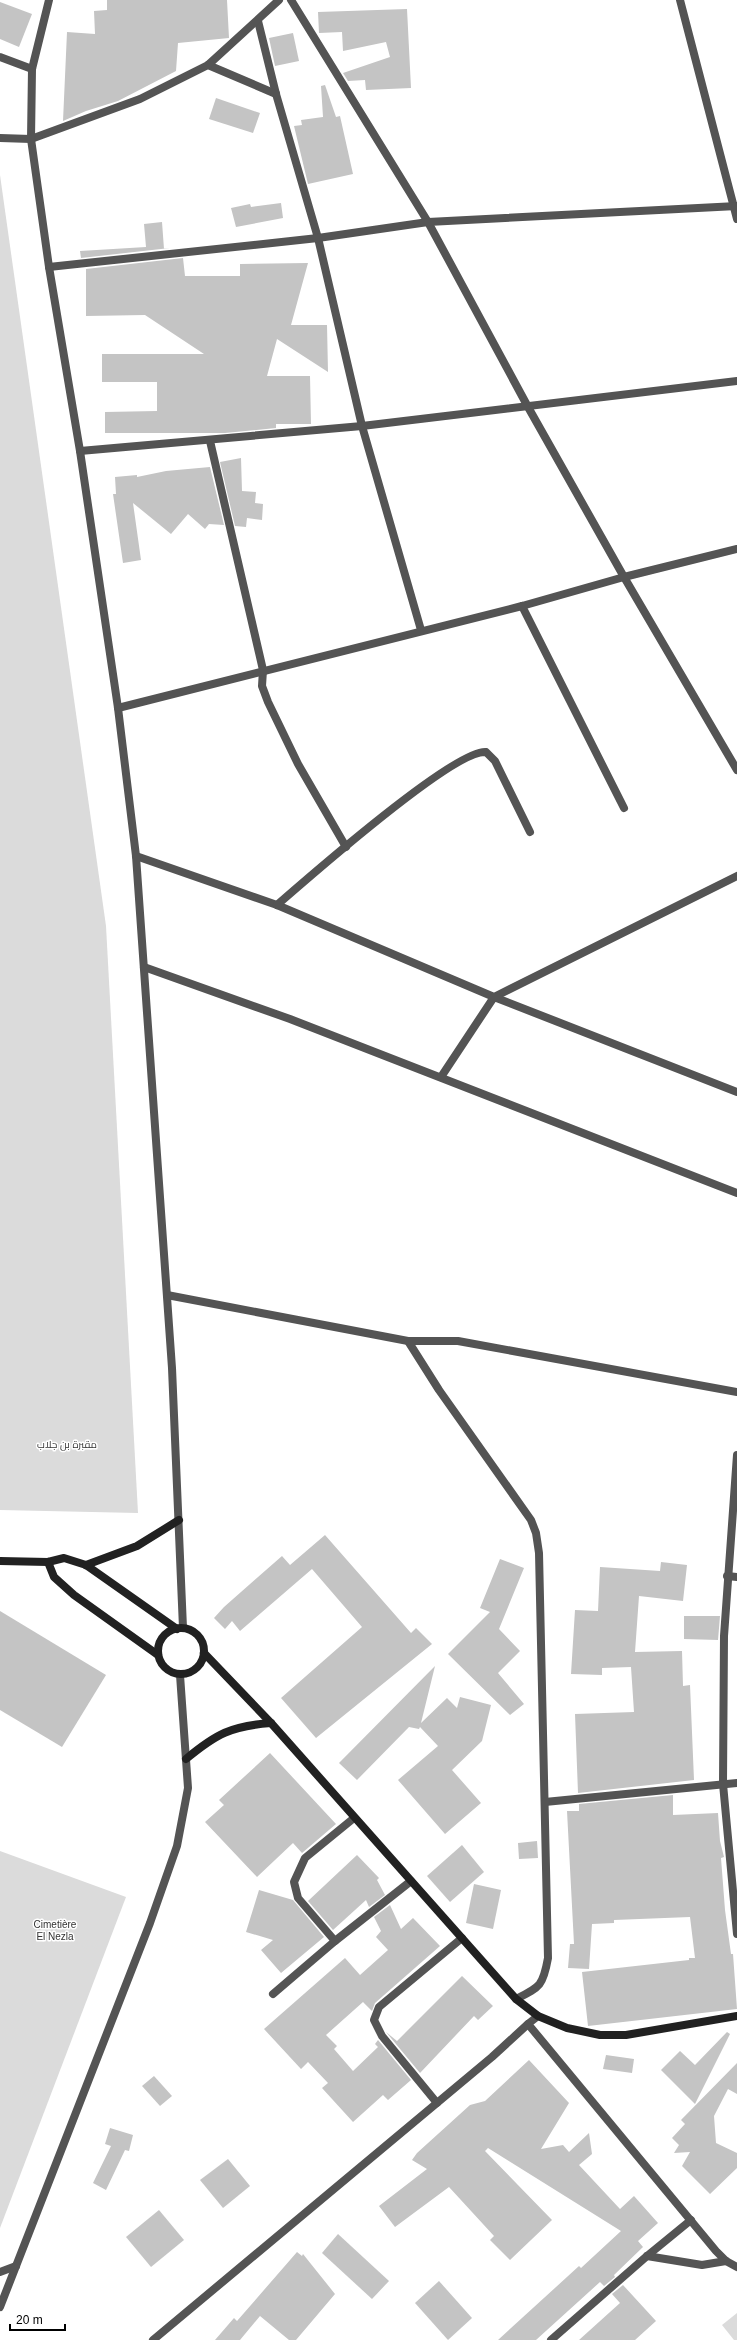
<svg xmlns="http://www.w3.org/2000/svg" width="737" height="2340" viewBox="0 0 737 2340" font-family="Arial,Cairo,sans-serif">
<style>
.green{fill:#dbdbdb}
.building{fill:#c4c4c4}
.lines{fill:none;stroke-linecap:round;stroke-linejoin:round}
.minor{stroke:#545454;stroke-width:8}
.tertiary{stroke:#545454;stroke-width:8}
.secondary{stroke:#212121;stroke-width:8}
.labels{text-anchor:middle;dominant-baseline:central;stroke-width:3;stroke-linejoin:round;paint-order:stroke}
.park-label{font-size:10px;fill:#323232;stroke:#fff}
</style>
<rect width="100%" height="100%" fill="#fff"/>
<g class="green">
<polygon points="0,175 106,926 138,1513 0,1510"/>
<polygon points="0,1851 126,1897 0,2228"/>
<polygon points="737,2313 737,2340 734,2340 722,2325"/>
</g>
<g class="building">
<polygon points="107,0 227,0 229,38 178,43 176,71 118,101 86,111 63,121 67,32 95,34 94,11 107,10"/>
<polygon points="0,2 32,14 19,47 0,39"/>
<polygon points="407,9 411,88 366,90 365,80 348,81 343,73 390,57 386,42 343,51 342,32 319,33 318,12"/>
<polygon points="293,33 299,61 275,66 269,38"/>
<polygon points="325,85 336,117 340,116 353,174 308,184 294,126 302,125 301,120 323,117 321,86"/>
<polygon points="216,98 260,113 253,133 209,119"/>
<polygon points="281,203 283,218 236,227 231,208 250,204 251,207"/>
<polygon points="162,222 164,249 170,248 81,258 80,251 146,247 144,224"/>
<polygon points="183,258 185,276 240,276 240,264 308,263 291,325 327,325 328,372 277,339 267,376 310,376 311,424 276,424 276,428 225,433 105,433 105,412 157,411 157,382 102,382 102,354 204,354 145,315 86,316 86,269"/>
<polygon points="241,458 242,491 256,492 255,503 263,504 262,520 247,518 246,527 235,526 220,462"/>
<polygon points="210,467 224,525 209,524 205,529 188,514 171,534 133,503 141,560 123,563 113,494 116,494 115,477 137,475 137,477 166,471"/>
<polygon points="325,1535 411,1633 416,1628 432,1644 316,1738 281,1698 362,1627 312,1569 240,1631 232,1621 225,1629 214,1618 224,1607 282,1556 290,1565"/>
<polygon points="500,1559 524,1568 499,1629 520,1651 498,1673 524,1704 510,1715 448,1654 490,1612 480,1608"/>
<polygon points="661,1562 687,1565 683,1601 639,1596 635,1652 682,1651 683,1686 690,1685 694,1780 578,1793 575,1714 634,1712 631,1667 602,1668 602,1675 571,1674 575,1610 598,1611 600,1567 660,1571"/>
<polygon points="0,1611 106,1675 62,1747 0,1710"/>
<polygon points="684,1616 720,1616 718,1640 684,1639"/>
<polygon points="435,1666 421,1723 447,1698 457,1708 460,1697 491,1705 482,1741 452,1770 481,1803 445,1834 398,1780 438,1746 420,1727 419,1729 409,1727 357,1780 339,1763"/>
<polygon points="270,1753 336,1824 302,1853 293,1843 257,1877 205,1822 224,1805 219,1800"/>
<polygon points="673,1795 673,1815 718,1813 720,1841 724,1857 721,1858 725,1910 731,1954 733,1954 737,2009 588,2026 582,1972 689,1960 689,1958 695,1958 690,1917 614,1920 614,1923 592,1924 589,1969 568,1968 570,1944 574,1944 567,1811 579,1811 579,1804"/>
<polygon points="537,1841 538,1858 519,1859 518,1843"/>
<polygon points="462,1845 484,1872 450,1902 427,1876"/>
<polygon points="357,1855 379,1878 377,1880 385,1895 369,1907 366,1900 333,1930 308,1901"/>
<polygon points="474,1884 501,1890 493,1929 466,1923"/>
<polygon points="259,1890 293,1900 324,1937 281,1973 261,1950 273,1940 246,1932"/>
<polygon points="390,1905 401,1929 413,1918 440,1946 375,2003 372,2011 363,2002 326,2035 337,2046 334,2049 353,2071 378,2047 375,2044 378,2040 411,2080 388,2100 383,2095 353,2122 322,2088 328,2083 308,2062 301,2069 264,2029 345,1958 360,1975 388,1950 376,1937 381,1931 374,1917"/>
<polygon points="462,1976 493,2006 478,2020 474,2016 420,2073 386,2032 397,2041"/>
<polygon points="727,2032 730,2034 695,2104 661,2070 680,2051 695,2065"/>
<polygon points="606,2055 634,2059 632,2073 603,2069"/>
<polygon points="529,2060 569,2103 541,2149 563,2145 569,2152 589,2133 592,2154 579,2165 620,2209 634,2196 658,2223 638,2241 643,2247 614,2275 615,2277 604,2286 600,2282 536,2340 498,2340 579,2266 581,2268 621,2231 488,2148 485,2151 552,2220 510,2260 490,2240 494,2236 449,2187 395,2227 379,2206 427,2169 412,2160 417,2153 470,2105 485,2101"/>
<polygon points="737,2063 737,2094 728,2089 714,2116 716,2143 737,2153 737,2168 710,2194 682,2166 690,2152 674,2153 679,2145 672,2138 685,2124 681,2120"/>
<polygon points="154,2076 172,2096 160,2106 142,2086"/>
<polygon points="110,2128 133,2135 129,2151 125,2150 106,2190 93,2183 111,2146 105,2144"/>
<polygon points="228,2159 250,2186 223,2208 200,2180"/>
<polygon points="159,2210 184,2240 151,2267 126,2237"/>
<polygon points="338,2234 389,2281 372,2299 322,2253"/>
<polygon points="297,2252 302,2256 303,2254 335,2294 296,2340 289,2340 260,2316 240,2340 215,2340 234,2318 237,2321"/>
<polygon points="439,2281 472,2318 448,2340 415,2303"/>
<polygon points="623,2285 656,2321 635,2340 579,2340 620,2303 612,2294"/>
</g>
<g class="lines">
<g class="minor">
<polyline points="291,0 428,222 528,407 624,577 737,770"/>
<polyline points="680,0 737,219"/>
<polyline points="258,21 276,94 318,238 362,426 421,630"/>
<polyline points="0,57 32,69"/>
<polyline points="208,65 276,94"/>
<polyline points="31,139 140,99 208,65 279,0"/>
<polyline points="49,267 318,238 428,222 737,206"/>
<polyline points="210,441 263,670 262,686 268,702 298,764 346,847"/>
<polyline points="80,451 362,426 737,381"/>
<polyline points="522,606 624,808"/>
<polyline points="118,708 522,606 624,577 737,549"/>
<polyline points="136,856 277,905 494,997 737,876"/>
<path d="M277,905C308,878 455,749 486,752L495,761L530,832"/>
<polyline points="144,967 290,1019 737,1193"/>
<polyline points="441,1077 494,997 737,1092"/>
<path d="M167,1295L408,1341L439,1390L531,1520L536,1533L539,1553L548,1958C543,1986 540,1987 516,1999"/>
<polyline points="408,1341 458,1341 737,1392"/>
<polyline points="737,1455 724,1636 723,1784 737,1934"/>
<polyline points="727,1576 737,1577"/>
<polyline points="545,1802 737,1783"/>
<polyline points="335,1941 298,1898 294,1882 305,1858 354,1818"/>
<polyline points="273,1994 335,1941 411,1881"/>
<polyline points="538,2016 528,2024 716,2251 726,2261 737,2267"/>
<polyline points="437,2103 382,2036 374,2020 379,2007 462,1938"/>
<polyline points="647,2256 702,2265 726,2261"/>
<polyline points="0,2272 16,2266"/>
<polyline points="153,2340 492,2057 528,2024"/>
<polyline points="551,2340 647,2256 691,2220"/>
</g>
<g class="tertiary">
<polyline points="49,0 32,69 31,139 49,267 80,451 118,708 136,856 172,1368 183,1628"/>
<polyline points="0,138 31,139"/>
<polyline points="0,2307 150,1923 177,1846 188,1788 180,1675"/>
</g>
<g class="secondary">
<polyline points="0,1561 48,1562 64,1558 86,1565 177,1629"/>
<polyline points="48,1562 54,1577 74,1595 158,1655"/>
<polyline points="86,1565 137,1546 179,1520"/>
<circle cx="181" cy="1651" r="23"/>
<polyline points="204,1653 271,1723 516,1999 538,2016 567,2028 600,2035 626,2035 737,2016"/>
<path d="M186,1759C216,1734 231,1726 271,1723"/>
</g>
</g>
<g class="labels">
<g class="park-label">
<text x="67" y="1444">مقبرة بن جلاب</text>
<text x="55" y="1924">Cimetière<tspan x="55" dy="12">El Nezla</tspan></text>
</g>
</g>
<path d="M10 2324v6h55v-6" fill="none" stroke="#000000" stroke-width="2"/>
<text x="16" y="2324" font-size="12" fill="#000000" stroke="#ffffff" stroke-width="3" paint-order="stroke">20 m</text>
</svg>
